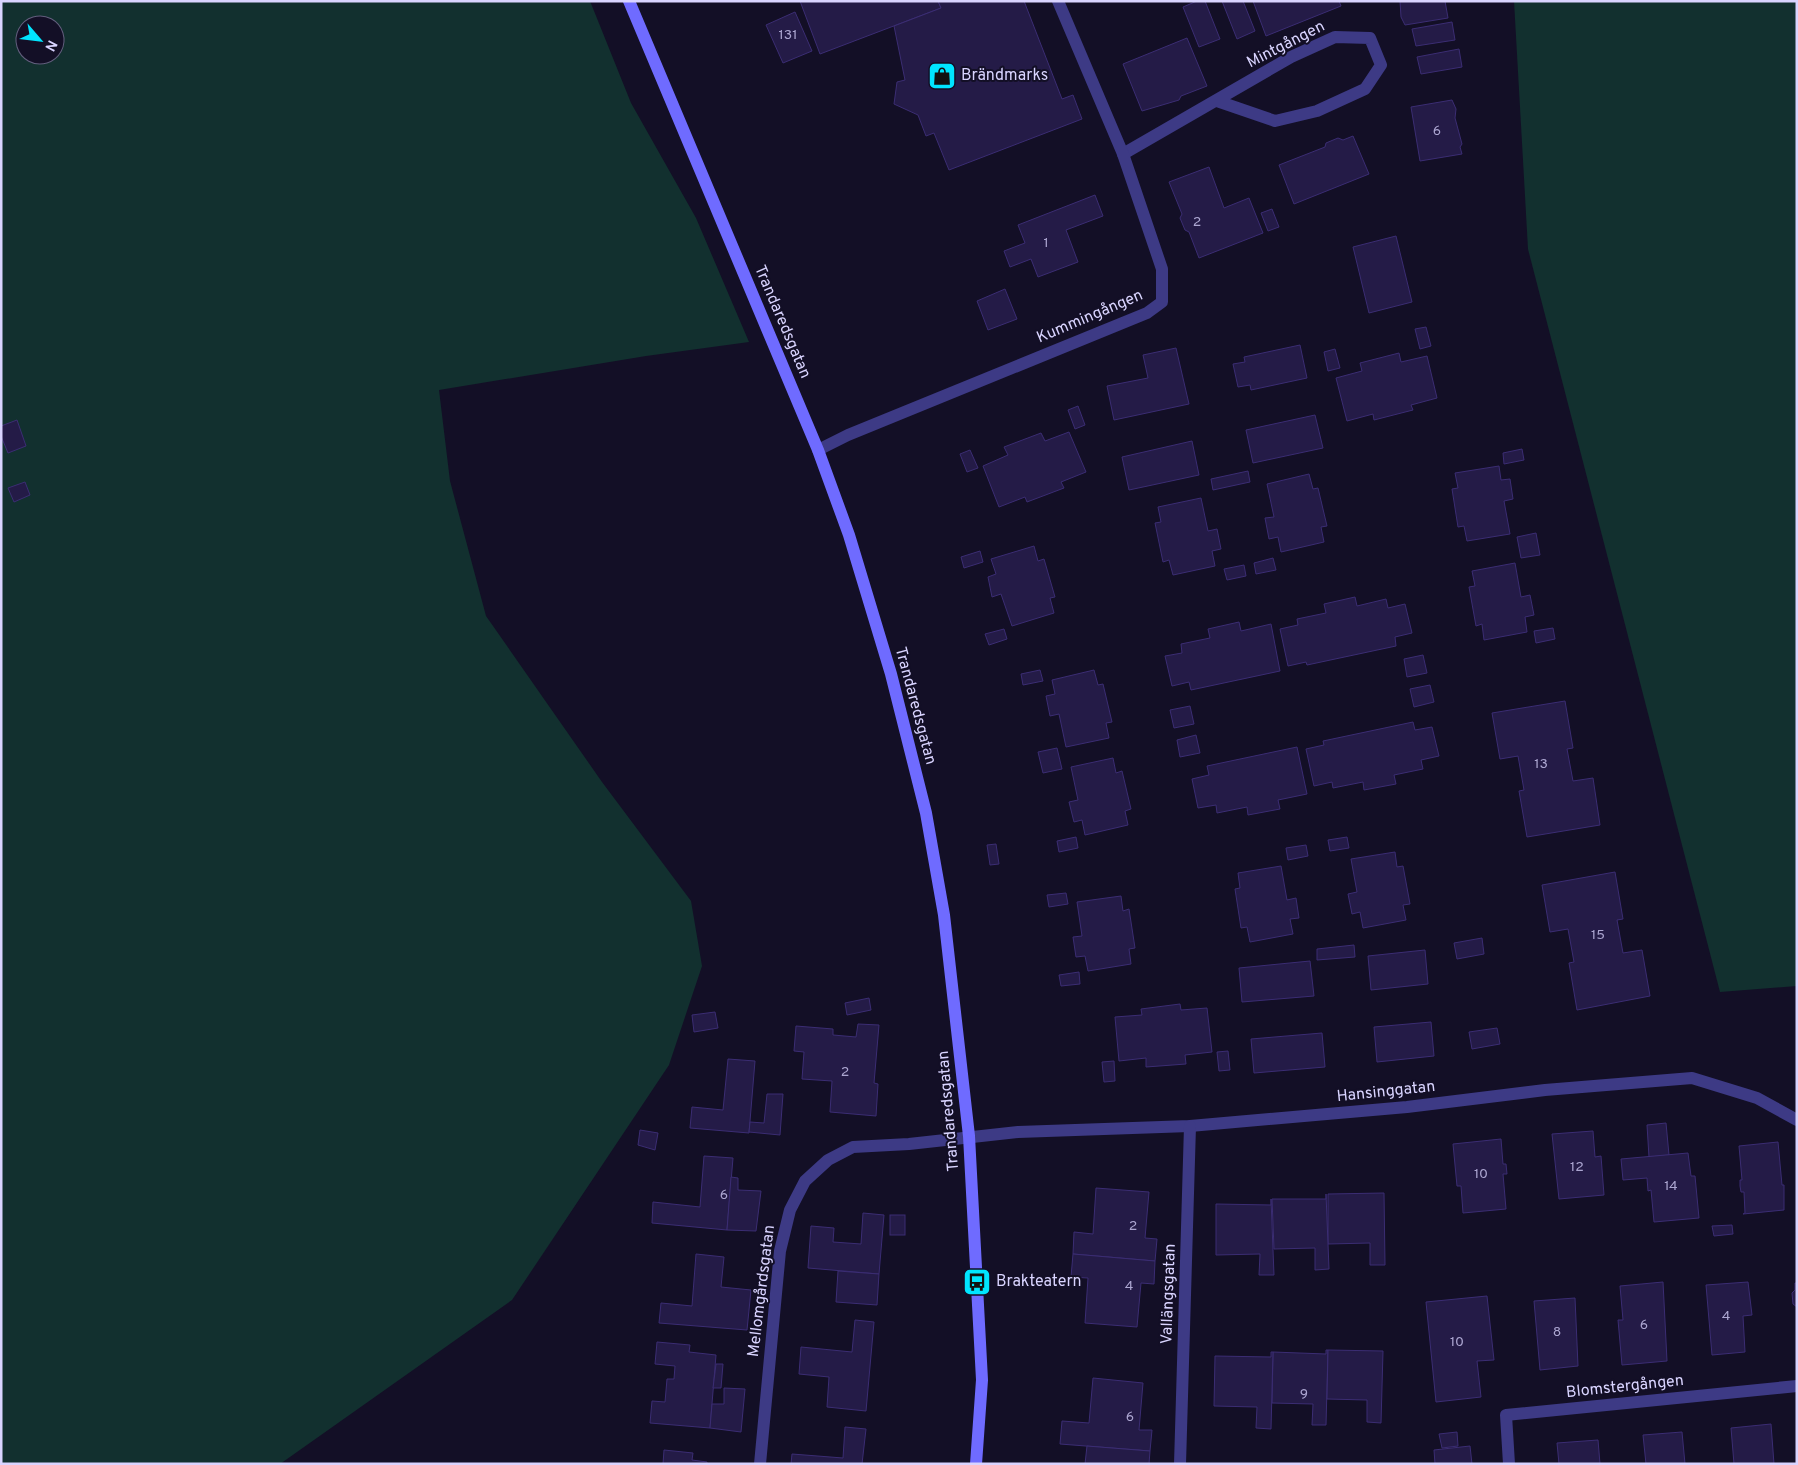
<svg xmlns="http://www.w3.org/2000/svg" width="1798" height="1465" viewBox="0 0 1798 1465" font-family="Overpass,sans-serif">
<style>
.green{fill:#12302f;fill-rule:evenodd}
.building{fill:#241b47;stroke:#3b2d73}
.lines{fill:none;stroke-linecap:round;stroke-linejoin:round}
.street{stroke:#3d3a85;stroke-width:12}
.secondary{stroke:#6f6bff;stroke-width:12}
.labels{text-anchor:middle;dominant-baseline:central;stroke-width:4;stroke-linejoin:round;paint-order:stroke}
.number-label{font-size:14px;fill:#aca6d1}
.street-label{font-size:16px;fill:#d9d4ff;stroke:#130f26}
.poi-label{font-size:16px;fill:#d9d4ff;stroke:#130f26;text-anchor:start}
</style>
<rect width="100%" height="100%" fill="#130f26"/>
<g class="green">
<path d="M1,1H590L631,103L696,218L749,342L646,356L439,390L450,481L486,616L602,782L691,901L702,966L669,1065L512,1300L280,1464H1ZM25,25H55V55H25Z"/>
<polygon points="1514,1 1797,1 1797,986 1720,992 1528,249"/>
</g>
<g class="building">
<polygon points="800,1 938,1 941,8 820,54"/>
<polygon points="938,1 1024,1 1062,99 1073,95 1082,119 949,170 934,133 926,136 918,115 894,104 897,82 905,80 894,26 941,8"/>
<polygon points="1197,1 1205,1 1220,39 1199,47 1183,7"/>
<polygon points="1222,1 1243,1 1255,31 1237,39"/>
<polygon points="1253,1 1339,1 1341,6 1266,36"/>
<polygon points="1400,1 1445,1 1448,18 1405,25 1401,17"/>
<polygon points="795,12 812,51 783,63 766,25"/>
<polygon points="1452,22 1455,40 1416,46 1412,29"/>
<polygon points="1187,38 1207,86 1181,96 1179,100 1142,111 1123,64"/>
<polygon points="1459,49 1462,67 1421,74 1417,57"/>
<polygon points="1452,100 1456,109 1455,118 1462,144 1460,147 1462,154 1420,161 1411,107"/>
<polygon points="1353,136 1369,174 1294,204 1279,165 1325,147 1326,143 1338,138 1343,140"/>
<polygon points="1209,167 1224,208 1249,198 1263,233 1199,258 1189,232 1185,230 1180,218 1182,214 1169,182"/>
<polygon points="1095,195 1103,216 1066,230 1078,262 1038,277 1031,259 1010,267 1004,251 1025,243 1018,225"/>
<polygon points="1272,209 1279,227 1268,231 1261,213"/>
<polygon points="1396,236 1412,302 1369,313 1353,247"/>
<polygon points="1005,289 1017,319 988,330 977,301"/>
<polygon points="1426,327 1431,346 1420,349 1415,329"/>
<polygon points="1300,345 1307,378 1251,390 1250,385 1238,387 1233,364 1245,362 1244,357"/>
<polygon points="1176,348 1189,404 1114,420 1107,386 1148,378 1143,355"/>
<polygon points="1335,349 1340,368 1328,371 1324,352"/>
<polygon points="1399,353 1401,362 1427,356 1437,398 1411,405 1413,410 1374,420 1373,414 1347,421 1336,378 1362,371 1360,363"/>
<polygon points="1078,406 1085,425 1075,429 1068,410"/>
<polygon points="1315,415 1323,448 1253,463 1246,430"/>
<polygon points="17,420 26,446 8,453 1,436 1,426"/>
<polygon points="1069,432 1086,472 1061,482 1064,488 1027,502 1025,497 999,507 983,466 1008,455 1004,447 1041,433 1045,441"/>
<polygon points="1192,441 1199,475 1129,490 1122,457"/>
<polygon points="1522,449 1524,460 1504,464 1503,453"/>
<polygon points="970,450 978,468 967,472 960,454"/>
<polygon points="1499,466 1501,480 1510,479 1513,499 1504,501 1510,534 1467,541 1464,526 1458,527 1452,489 1458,488 1455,473"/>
<polygon points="1248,471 1250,482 1213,490 1211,479"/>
<polygon points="1309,474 1313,489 1318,488 1327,526 1321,527 1324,542 1281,552 1278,537 1269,539 1265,518 1274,517 1267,484"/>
<polygon points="25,482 30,495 14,502 8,488"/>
<polygon points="1201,498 1208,531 1217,529 1221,549 1212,551 1215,566 1173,575 1169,560 1163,562 1155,523 1161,522 1158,507"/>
<polygon points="1536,533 1540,555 1521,558 1517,537"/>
<polygon points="1034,546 1038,561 1044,559 1055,597 1050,598 1054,613 1012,626 1001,594 992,597 988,577 996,574 991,559"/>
<polygon points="980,551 983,562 964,568 961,557"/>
<polygon points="1273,558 1276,570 1256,574 1254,563"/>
<polygon points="1515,563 1521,597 1530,595 1534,615 1525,617 1527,632 1484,640 1482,624 1476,626 1469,587 1475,586 1472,571"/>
<polygon points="1244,565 1246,576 1227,580 1224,569"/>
<polygon points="1355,597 1357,606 1386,599 1388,608 1405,604 1412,633 1395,637 1396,646 1307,665 1306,662 1288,666 1280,629 1298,625 1297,619 1326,613 1324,604"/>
<polygon points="1239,622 1241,631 1271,624 1280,671 1191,690 1189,682 1172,686 1165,656 1182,653 1181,644 1210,638 1208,629"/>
<polygon points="1553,628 1555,639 1536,643 1534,631"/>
<polygon points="1004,629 1007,639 989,645 985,634"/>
<polygon points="1423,655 1427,673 1407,677 1404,659"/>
<polygon points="1040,670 1043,681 1023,685 1021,674"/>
<polygon points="1094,670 1098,685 1103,684 1112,722 1106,723 1109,738 1066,747 1059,714 1050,716 1046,696 1055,694 1052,680"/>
<polygon points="1430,685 1434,702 1414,707 1410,689"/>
<polygon points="1565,701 1573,748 1567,749 1573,781 1593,778 1600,825 1527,837 1519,791 1524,790 1518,756 1500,759 1492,713"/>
<polygon points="1190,706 1194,724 1174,728 1170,710"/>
<polygon points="1413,722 1415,730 1432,727 1439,756 1421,760 1423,769 1394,775 1396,784 1364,790 1363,782 1333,788 1332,782 1314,786 1306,749 1324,745 1323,741"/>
<polygon points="1196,735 1200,753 1180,757 1177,740"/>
<polygon points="1297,747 1307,794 1278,800 1280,809 1248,815 1247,807 1217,813 1216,805 1198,808 1192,779 1209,775 1207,766"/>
<polygon points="1057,748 1062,769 1043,773 1038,752"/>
<polygon points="1113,758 1116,773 1122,771 1131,809 1125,811 1128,825 1085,835 1082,820 1074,822 1069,802 1078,800 1071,767"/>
<polygon points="1076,837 1078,848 1059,852 1057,841"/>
<polygon points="1347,837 1349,848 1330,851 1328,840"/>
<polygon points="996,844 999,864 990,865 987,845"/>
<polygon points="1306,845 1308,856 1288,860 1286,848"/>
<polygon points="1395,852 1397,867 1403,866 1410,904 1403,905 1406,920 1363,928 1360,912 1352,914 1348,894 1357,892 1351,859"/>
<polygon points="1281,866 1287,900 1296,898 1299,918 1290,919 1293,934 1250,942 1247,927 1241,928 1235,889 1240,888 1238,873"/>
<polygon points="1615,872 1623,919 1617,920 1623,953 1642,950 1650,996 1577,1010 1569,963 1574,962 1568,929 1550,932 1542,885"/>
<polygon points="1066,893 1068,904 1049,907 1047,895"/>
<polygon points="1121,896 1123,911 1129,909 1135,948 1129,949 1131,964 1088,971 1085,956 1076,957 1073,937 1082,936 1077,902"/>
<polygon points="1482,938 1484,954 1457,959 1454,943"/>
<polygon points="1354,945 1355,957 1317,960 1317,949"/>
<polygon points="1425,950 1428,984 1371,990 1368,956"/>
<polygon points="1310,961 1314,996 1242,1002 1239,968"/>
<polygon points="1079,972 1080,984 1061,986 1059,975"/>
<polygon points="869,998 871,1010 847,1015 845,1003"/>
<polygon points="1180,1004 1181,1010 1207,1008 1212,1052 1185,1055 1186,1064 1146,1067 1146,1058 1119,1061 1115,1017 1142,1015 1141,1009"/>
<polygon points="715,1012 718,1028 694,1032 692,1015"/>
<polygon points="1431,1022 1434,1056 1377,1062 1374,1027"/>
<polygon points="858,1024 879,1025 874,1083 878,1084 876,1116 830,1112 832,1081 802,1079 804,1052 794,1051 796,1026 833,1029 833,1035 856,1037"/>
<polygon points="1497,1028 1500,1044 1472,1049 1469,1032"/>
<polygon points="1322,1033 1325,1067 1254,1073 1251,1039"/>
<polygon points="1228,1051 1230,1070 1219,1071 1217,1052"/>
<polygon points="728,1059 755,1061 749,1133 690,1128 692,1107 723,1110"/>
<polygon points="1114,1061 1115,1081 1104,1082 1102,1062"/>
<polygon points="767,1094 783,1094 780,1135 749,1132 750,1122 764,1123"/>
<polygon points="1666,1123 1669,1155 1649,1157 1647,1125"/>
<polygon points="640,1130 658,1133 655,1150 638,1145"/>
<polygon points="1593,1131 1595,1157 1601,1156 1604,1195 1559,1199 1552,1134"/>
<polygon points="1501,1139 1503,1164 1506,1164 1507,1174 1503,1174 1506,1209 1463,1213 1461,1186 1457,1186 1453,1144"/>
<polygon points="1778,1142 1782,1185 1784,1185 1784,1210 1743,1214 1745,1213 1744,1192 1741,1192 1740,1186 1740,1180 1742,1180 1739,1146"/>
<polygon points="1688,1153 1691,1176 1695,1176 1699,1218 1654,1222 1651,1190 1648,1191 1647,1178 1623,1180 1621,1159"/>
<polygon points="704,1156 733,1158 727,1230 652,1223 653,1202 700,1207"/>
<polygon points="731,1177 738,1178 738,1190 761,1191 756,1231 727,1230"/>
<polygon points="1096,1188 1149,1192 1145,1238 1157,1239 1155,1261 1073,1254 1074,1232 1093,1234"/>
<polygon points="1384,1193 1385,1265 1370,1265 1370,1243 1328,1244 1328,1194"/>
<polygon points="1326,1194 1329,1269 1315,1270 1315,1248 1274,1249 1272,1199 1326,1199"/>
<polygon points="1271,1199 1274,1275 1259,1275 1260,1254 1216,1255 1216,1204 1271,1205"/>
<polygon points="863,1213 884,1215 879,1274 808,1268 811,1226 834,1228 833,1242 861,1244"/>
<rect x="890" y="1215" width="15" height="20"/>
<polygon points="1732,1225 1733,1234 1714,1236 1712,1226"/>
<polygon points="696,1254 724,1257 721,1287 751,1290 747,1330 659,1323 661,1303 692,1306"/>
<polygon points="1073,1254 1155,1261 1154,1284 1141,1283 1137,1327 1085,1323 1088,1278 1071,1277"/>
<polygon points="838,1271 879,1274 877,1305 836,1302"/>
<polygon points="1663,1282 1667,1361 1622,1365 1618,1320 1623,1320 1620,1286"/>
<polygon points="1748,1282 1752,1315 1743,1316 1745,1352 1712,1355 1706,1285"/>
<polygon points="1795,1283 1797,1283 1797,1307 1793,1304 1792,1293 1795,1290"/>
<polygon points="1487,1296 1494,1360 1477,1361 1481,1397 1436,1402 1426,1302"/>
<polygon points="1575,1298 1578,1366 1540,1370 1534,1301"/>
<polygon points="855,1320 874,1322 866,1411 827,1407 829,1377 799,1374 801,1347 852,1352"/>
<polygon points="657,1342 690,1345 689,1352 716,1355 710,1428 650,1423 652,1401 665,1402 667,1379 674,1379 675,1366 655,1364"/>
<polygon points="1326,1350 1328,1350 1326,1425 1312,1425 1313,1404 1272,1403 1273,1352 1326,1354"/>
<polygon points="1328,1350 1383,1351 1381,1423 1367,1422 1367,1400 1327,1399"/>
<polygon points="1271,1352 1273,1352 1271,1429 1256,1428 1257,1407 1214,1406 1215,1356 1271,1357"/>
<polygon points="716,1364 723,1364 721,1388 713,1388"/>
<polygon points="1093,1378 1143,1383 1139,1430 1152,1430 1150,1451 1060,1444 1062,1421 1089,1423"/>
<polygon points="724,1388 745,1389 741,1432 710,1428 712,1404 724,1404"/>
<polygon points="1771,1424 1774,1464 1734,1464 1731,1428"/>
<polygon points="845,1427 866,1429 862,1464 791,1464 792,1454 843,1458"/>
<polygon points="1457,1432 1458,1446 1442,1448 1439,1434"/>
<polygon points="1682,1432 1685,1464 1646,1464 1643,1435"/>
<polygon points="1598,1440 1600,1464 1559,1464 1557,1443"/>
<polygon points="1087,1446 1150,1451 1149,1464 1085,1464"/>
<polygon points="1470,1446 1472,1464 1435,1464 1434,1450"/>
<polygon points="664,1450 693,1453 692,1460 707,1462 707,1464 663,1464"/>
</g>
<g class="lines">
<g class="street">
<polyline points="1123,154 1291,57 1335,37 1370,38 1381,65 1365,89 1317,111 1275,121 1217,101"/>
<polyline points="818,450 848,435 1147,313 1162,302 1162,269 1123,154 1058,1"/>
<polyline points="760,1464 780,1251 790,1210 805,1181 828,1160 853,1147 909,1144 1018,1132 1190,1126 1407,1107 1545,1090 1692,1078 1757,1098 1797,1120"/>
<polyline points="1180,1464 1190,1126"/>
<polyline points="1509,1464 1506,1415 1797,1386"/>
</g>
<polyline class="secondary" points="629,1 818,450 849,535 891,674 926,813 944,915 969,1136 982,1380 976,1464"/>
</g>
<defs>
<g id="shop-square" transform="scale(1.4375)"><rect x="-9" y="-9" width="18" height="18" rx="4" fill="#00e5ff" stroke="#130f26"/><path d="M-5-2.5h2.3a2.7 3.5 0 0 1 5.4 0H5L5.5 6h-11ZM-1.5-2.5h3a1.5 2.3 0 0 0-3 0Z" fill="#111"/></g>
<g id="bus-square" transform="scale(1.4375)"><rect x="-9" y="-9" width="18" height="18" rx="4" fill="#00e5ff" stroke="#130f26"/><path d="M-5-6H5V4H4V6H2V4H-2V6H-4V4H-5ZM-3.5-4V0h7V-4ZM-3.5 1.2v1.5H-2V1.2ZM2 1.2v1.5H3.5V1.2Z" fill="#111"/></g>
</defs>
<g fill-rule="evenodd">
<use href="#shop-square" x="942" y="76"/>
<use href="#bus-square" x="977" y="1282"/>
</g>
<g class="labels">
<g class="number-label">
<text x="788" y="35">131</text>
<text x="1437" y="131">6</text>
<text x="1197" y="222">2</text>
<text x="1046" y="243">1</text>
<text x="1541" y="764">13</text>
<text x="1598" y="935">15</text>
<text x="845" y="1072">2</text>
<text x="1577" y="1167">12</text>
<text x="1481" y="1174">10</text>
<text x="1671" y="1186">14</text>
<text x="724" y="1195">6</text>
<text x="1133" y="1226">2</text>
<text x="1129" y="1286">4</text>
<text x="1726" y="1316">4</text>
<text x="1644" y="1325">6</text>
<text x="1557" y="1332">8</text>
<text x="1457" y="1342">10</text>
<text x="1304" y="1394">9</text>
<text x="1130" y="1417">6</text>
</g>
<g class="street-label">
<text transform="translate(1286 45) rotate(-27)">Mintgången</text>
<text transform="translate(1090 317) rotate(-23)">Kummingången</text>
<text transform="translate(782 322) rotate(67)">Trandaredsgatan</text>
<text transform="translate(915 706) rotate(75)">Trandaredsgatan</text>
<text transform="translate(1386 1092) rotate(-6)">Hansinggatan</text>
<text transform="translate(949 1111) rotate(-95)">Trandaredsgatan</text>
<text transform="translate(762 1291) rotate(-83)">Mellomgårdsgatan</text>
<text transform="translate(1169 1294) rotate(-88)">Vallängsgatan</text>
<text transform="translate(1625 1387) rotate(-6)">Blomstergången</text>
</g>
<g class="poi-label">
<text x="961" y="76">Brändmarks</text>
<text x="996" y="1282">Brakteatern</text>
</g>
</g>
<rect width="1798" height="1465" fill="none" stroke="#d9d4ff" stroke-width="5"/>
<g transform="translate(40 40) rotate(118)"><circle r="24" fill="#130f26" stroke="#625e7d"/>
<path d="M0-4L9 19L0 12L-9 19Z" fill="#00e5ff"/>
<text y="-8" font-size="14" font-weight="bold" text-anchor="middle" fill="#d9d4ff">N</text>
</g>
</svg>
